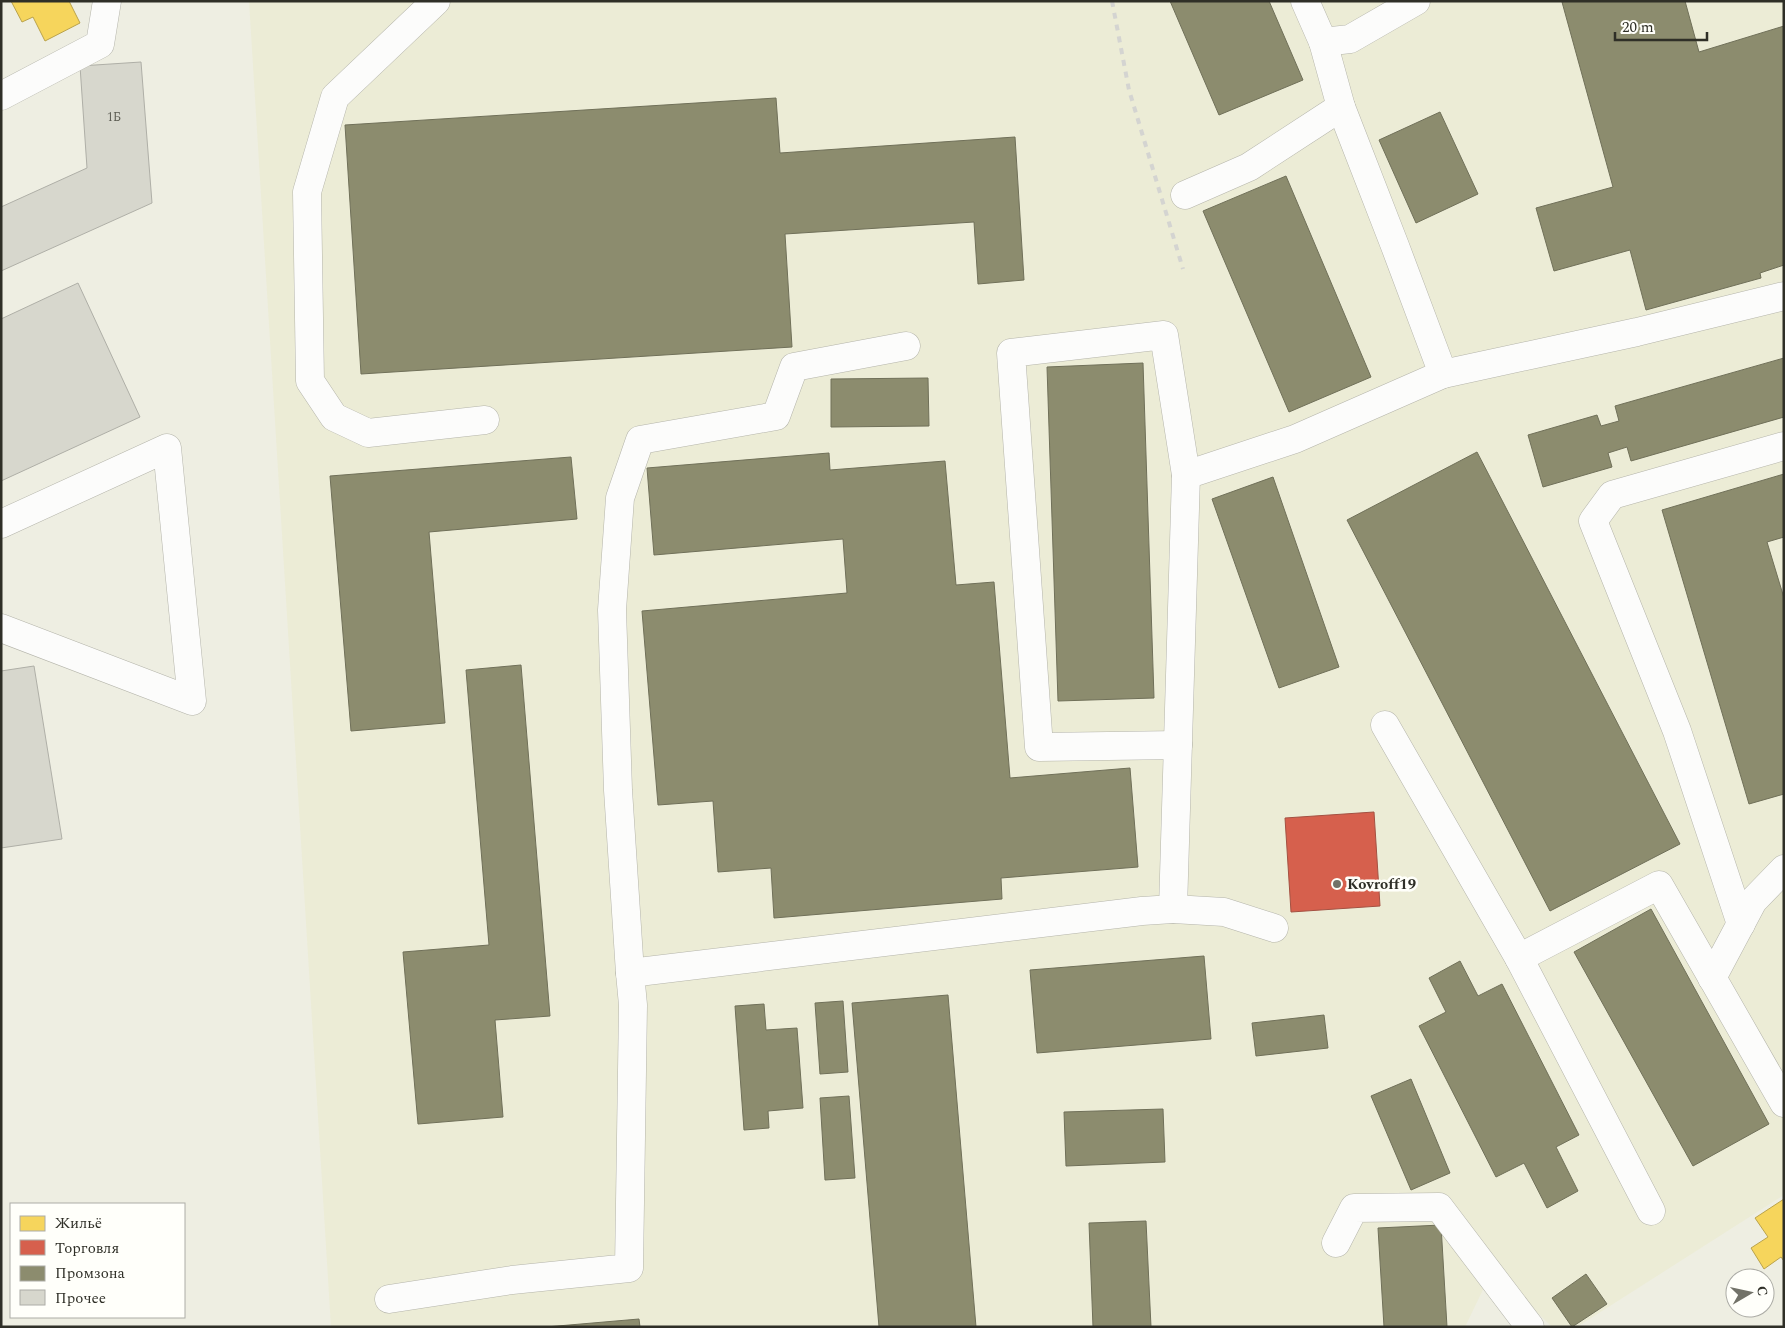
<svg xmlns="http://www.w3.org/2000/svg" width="1785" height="1328" viewBox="0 0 1785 1328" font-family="Spectral,serif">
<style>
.built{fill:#ececd6}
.homes{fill:#f6d55c;stroke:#baa34c}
.shops{fill:#d6604d;stroke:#a45142}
.industry{fill:#8c8c6e;stroke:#707059}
.building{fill:#d7d7cd;stroke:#afafa7}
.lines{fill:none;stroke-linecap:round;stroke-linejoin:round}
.minor-casing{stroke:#b4b4aa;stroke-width:29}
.minor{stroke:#fcfcfb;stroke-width:28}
.rail{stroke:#d4d4d1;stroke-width:4;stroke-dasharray:6 6;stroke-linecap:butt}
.poi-dot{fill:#727268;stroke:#fffffa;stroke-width:2}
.labels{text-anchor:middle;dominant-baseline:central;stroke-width:5;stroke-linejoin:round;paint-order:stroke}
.number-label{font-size:12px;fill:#5a5a51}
.poi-label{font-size:15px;font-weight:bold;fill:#2f2f27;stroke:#fffffa;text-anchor:start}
</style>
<rect width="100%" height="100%" fill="#eeeee2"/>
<polygon class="built" points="249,1 1784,1 1784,1195 1577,1327 1552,1327 1493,1269 1465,1327 331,1327"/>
<g class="homes">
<polygon points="11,1 69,1 80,23 45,41 33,17 22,22"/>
<polygon points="1784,1199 1784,1261 1781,1257 1764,1269 1751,1248 1768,1237 1755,1218"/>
</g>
<polygon class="shops" points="1374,812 1380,906 1291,912 1285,818"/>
<g class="industry">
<polygon points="1170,1 1269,1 1303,80 1219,115"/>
<polygon points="1567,1 1685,1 1699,52 1784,26 1784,265 1760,273 1761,278 1646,310 1630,250 1554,271 1536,208 1613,187 1562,2"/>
<polygon points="776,98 780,153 1015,137 1024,280 978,284 974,222 785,234 792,347 361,374 345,125"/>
<polygon points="1440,112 1478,194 1416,223 1379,140"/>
<polygon points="1286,176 1371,377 1289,412 1203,211"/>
<polygon points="1784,358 1784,417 1631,461 1627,447 1608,453 1612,467 1543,487 1528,435 1597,415 1601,426 1619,421 1615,406"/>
<polygon points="1143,363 1154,698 1058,701 1047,367"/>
<polygon points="928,378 929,426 831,427 831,379"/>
<polygon points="1477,452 1680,844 1550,911 1347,520"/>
<polygon points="829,453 830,470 945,461 956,585 994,582 1010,778 1130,768 1138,867 1001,878 1002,899 774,918 771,868 718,872 713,801 658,805 642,611 847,593 843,539 654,555 647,468"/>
<polygon points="571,457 577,519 429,532 445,723 351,731 330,476"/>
<polygon points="1784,474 1784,537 1767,542 1784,598 1784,794 1749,804 1662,510"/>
<polygon points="1273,477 1339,667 1279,688 1212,499"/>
<polygon points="521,665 550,1016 495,1020 503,1117 418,1124 403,952 489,945 466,670"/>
<polygon points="1651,909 1769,1124 1693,1166 1574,952"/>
<polygon points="1204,956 1211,1039 1037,1053 1030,970"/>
<polygon points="1460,961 1478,996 1502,984 1579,1135 1556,1147 1578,1191 1547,1208 1524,1163 1496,1177 1419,1026 1446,1012 1429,978"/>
<polygon points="948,995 976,1327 879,1327 852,1003"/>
<polygon points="843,1001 848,1072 820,1074 815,1003"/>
<polygon points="764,1004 766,1030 797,1028 803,1108 768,1111 769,1128 744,1130 735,1006"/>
<polygon points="1324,1015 1328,1048 1256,1056 1252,1023"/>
<polygon points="1411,1079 1450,1173 1411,1190 1371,1096"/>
<polygon points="849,1096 855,1178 825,1180 820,1098"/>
<polygon points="1163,1109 1165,1162 1066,1166 1064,1112"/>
<polygon points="1146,1221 1151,1327 1093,1327 1089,1223"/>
<polygon points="1441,1225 1447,1327 1384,1327 1378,1228"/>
<polygon points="1586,1274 1607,1304 1572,1327 1552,1298"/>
<polygon points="639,1319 640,1327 546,1327"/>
</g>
<g class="building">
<polygon points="141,62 152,203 1,271 1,207 87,168 80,66"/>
<polygon points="78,283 140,417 1,481 1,319"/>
<polygon points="34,666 62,839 1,848 1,671"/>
</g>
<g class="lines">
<g class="minor-casing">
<g id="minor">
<polyline points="436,1 335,97 307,192 310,381 334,417 368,433 485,420"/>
<polyline points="1305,1 1323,42 1350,39 1416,1"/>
<polyline points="1,96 100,44 107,1"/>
<polyline points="1185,195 1249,167 1341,107 1323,42"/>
<polyline points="1443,374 1637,332 1784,296"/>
<polyline points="1,524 167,448 192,701 1,628"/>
<polyline points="1385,725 1519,958 1651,1211"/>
<polyline points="1178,745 1039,747 1011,353 1164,335 1186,475"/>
<polyline points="1173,909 1224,912 1274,928"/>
<polyline points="1741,924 1677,731 1593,521 1612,495 1784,446"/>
<polyline points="1519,958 1659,885 1784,1103"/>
<polyline points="630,973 618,790 612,610 620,498 640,440 776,416 794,367 906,346"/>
<polyline points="1712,978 1753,901 1784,869"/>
<polyline points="1336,1243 1354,1208 1439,1207 1530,1327"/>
<polyline points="389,1299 512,1280 629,1268 633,1005 630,973 1142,911 1173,909 1186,475 1295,439 1443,374 1395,246 1341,107"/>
</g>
</g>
<use href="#minor" class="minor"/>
<polyline class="rail" points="1112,1 1129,90 1183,269"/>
</g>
<circle class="poi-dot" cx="1337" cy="884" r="5"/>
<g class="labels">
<g class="number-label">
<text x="114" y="117">1Б</text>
</g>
<g class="poi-label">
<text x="1347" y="884">Kovroff19</text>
</g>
</g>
<rect width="1785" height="1328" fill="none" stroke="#2f2f27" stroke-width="5"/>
<rect x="10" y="1203" width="175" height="115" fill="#fffffa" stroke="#acaca6"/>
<rect x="20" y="1216" width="25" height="15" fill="#f6d55c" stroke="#acaca6"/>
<text x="55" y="1228" font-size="15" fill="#2f2f27">Жильё</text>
<rect x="20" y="1240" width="25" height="15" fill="#d6604d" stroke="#acaca6"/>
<text x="55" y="1253" font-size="15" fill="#2f2f27">Торговля</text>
<rect x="20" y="1266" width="25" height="15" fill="#8c8c6e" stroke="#acaca6"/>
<text x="55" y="1278" font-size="15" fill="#2f2f27">Промзона</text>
<rect x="20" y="1290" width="25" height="15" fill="#d7d7cd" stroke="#acaca6"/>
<text x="55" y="1303" font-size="15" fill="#2f2f27">Прочее</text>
<g transform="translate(1750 1293) rotate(81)"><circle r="24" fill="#fffffa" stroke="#acaca6"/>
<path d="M0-4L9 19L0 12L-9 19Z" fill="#727268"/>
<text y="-8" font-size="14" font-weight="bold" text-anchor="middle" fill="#2f2f27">С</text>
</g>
<path d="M1615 32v8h92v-8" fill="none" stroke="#2f2f27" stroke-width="2.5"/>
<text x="1622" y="32" font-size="15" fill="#2f2f27" stroke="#fffffa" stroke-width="4" paint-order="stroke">20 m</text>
</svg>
